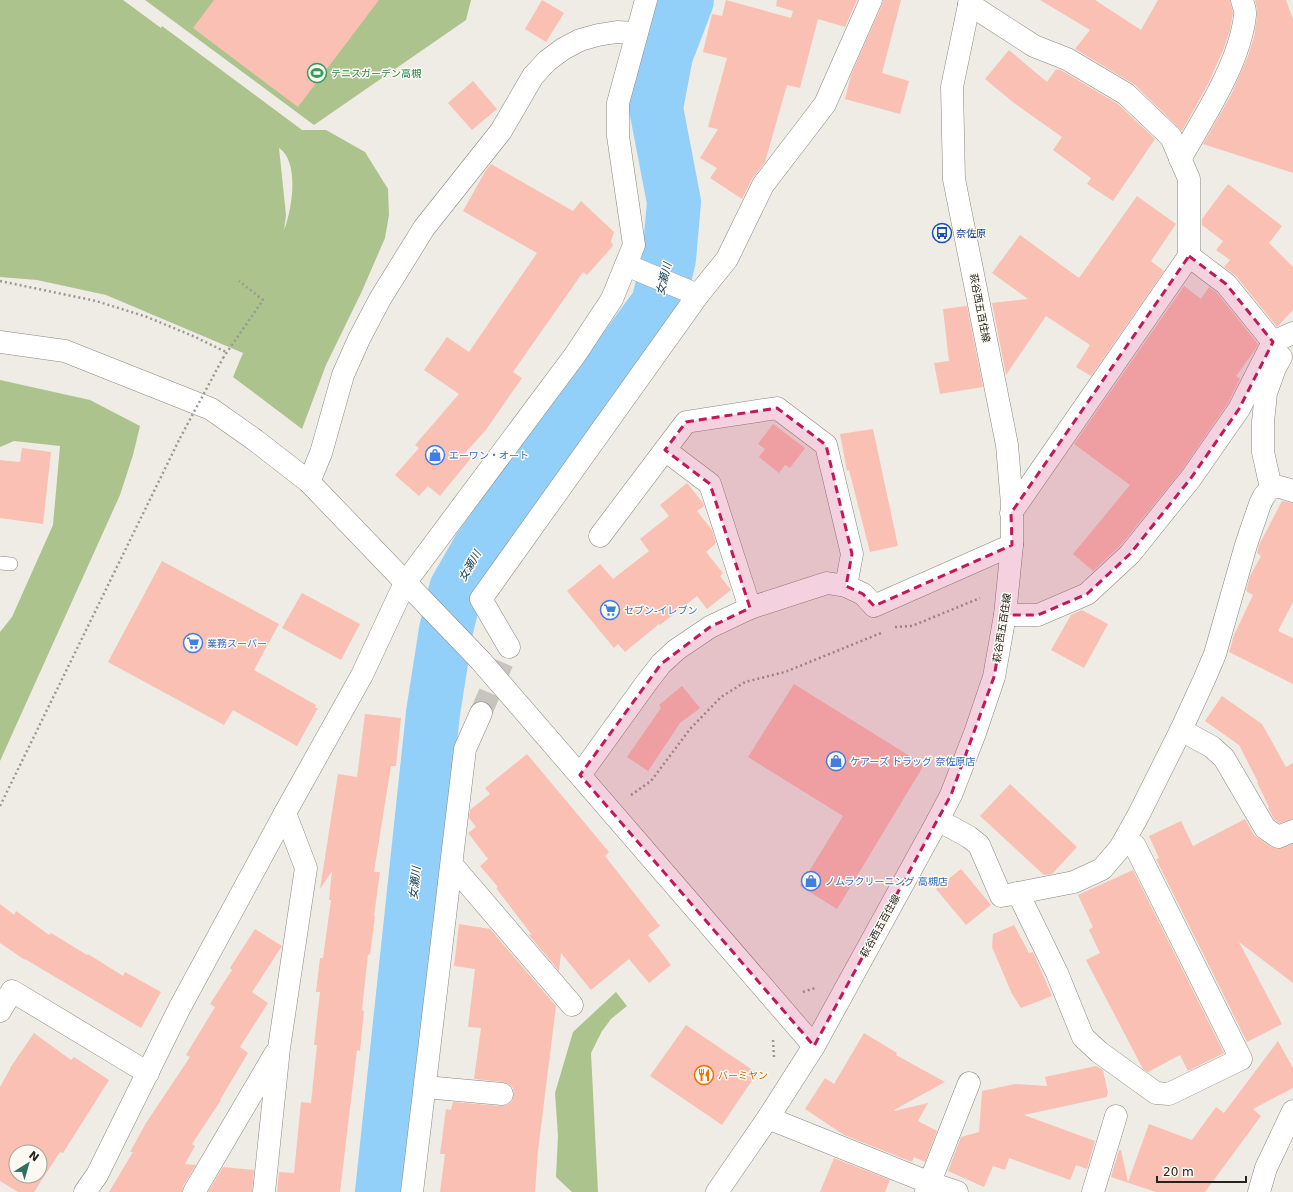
<svg xmlns="http://www.w3.org/2000/svg" width="1293" height="1192" viewBox="0 0 1293 1192" font-family="'DejaVu Sans','Noto Sans JP',sans-serif">
<style>
.green{fill:#adc38e;fill-rule:evenodd}
.lines{fill:none;stroke-linecap:round;stroke-linejoin:round}
.river{stroke:#92d0fa;stroke-width:54}
.building{fill:#fac0b3;fill-rule:evenodd}
.minor-tunnel{stroke:#c6c4bd;stroke-width:22;stroke-dasharray:22 11;stroke-linecap:butt}
.service-casing{stroke:#89877f;stroke-width:14}
.minor-casing{stroke:#89877f;stroke-width:23}
.tertiary-casing{stroke:#89877f;stroke-width:23}
.secondary-casing{stroke:#89877f;stroke-width:23}
.path{stroke:#9a9892;stroke-width:2.5;stroke-dasharray:2 3;stroke-linecap:butt}
.service{stroke:#fff;stroke-width:13}
.minor{stroke:#fff;stroke-width:22}
.tertiary{stroke:#fff;stroke-width:22}
.secondary{stroke:#fff;stroke-width:22}
.path-bridge{stroke:#9a9892;stroke-width:2.5;stroke-dasharray:2 3;stroke-linecap:butt}
.marked{fill:#c2185b;fill-opacity:0.2;stroke:#c2185b;stroke-width:3;stroke-dasharray:8 5;stroke-linejoin:round}
.labels{text-anchor:middle;dominant-baseline:central;stroke-width:3;stroke-linejoin:round;paint-order:stroke}
.leisure-label{font-size:10px;fill:#27864d;stroke:#fbf9f1;text-anchor:start}
.transit-label{font-size:10px;fill:#164399;stroke:#fbf9f1;text-anchor:start}
.street-label{font-size:10px;fill:#242320;stroke:#fbf9f1}
.shop-label{font-size:10px;fill:#366cbe;stroke:#fbf9f1;text-anchor:start}
.food-label{font-size:10px;fill:#c56008;stroke:#fbf9f1;text-anchor:start}
.water-label{font-size:11px;font-style:italic;fill:#0d405b;stroke:#fbf9f1}
</style>
<rect width="100%" height="100%" fill="#eeece4"/>
<g class="green">
<path d="M0,0H123L161,28L162,26L302,130H326L365,152L388,189L389,215L385,238L362,291L326,365L302,429L233,377L243,353L106,295L37,280L0,277ZM279,148C300,162 292,210 284,230L286,215Z"/>
<polygon points="145,0 471,0 466,20 314,125"/>
<polygon points="0,380 90,400 140,426 133,455 120,495 0,761 0,632 12,617 53,525 60,446 14,441 0,447"/>
<polygon points="616,992 627,1006 611,1019 602,1031 591,1053 598,1192 572,1192 556,1177 558,1136 555,1093 573,1032"/>
</g>
<g class="lines">
<polyline class="river" points="382,1192 433,713 446,630 456,589 479,549 536,469 658,304 669,259 674,202 656,108 666,55 687,0"/>
</g>
<g class="building">
<polygon points="214,0 379,0 298,107 193,28"/>
<polygon points="542,0 564,13 546,42 525,29"/>
<polygon points="726,0 791,18 793,11 776,6 777,0 857,0 845,27 818,19 800,88 787,85 765,162 752,179 742,199 710,178 717,168 700,158 718,129 708,127 727,58 703,52 712,14 722,16"/>
<polygon points="883,0 901,0 882,73 909,81 900,114 845,99 851,75 882,5"/>
<polygon points="1040,0 1095,0 1141,30 1158,0 1230,0 1233,13 1230,30 1224,48 1208,84 1182,131 1135,85 1075,49 1090,30"/>
<polygon points="1255,0 1286,0 1293,19 1293,173 1203,144 1231,95 1248,56 1254,37 1257,16 1257,9"/>
<polygon points="1009,50 1047,82 1056,69 1058,70 1059,69 1118,104 1155,139 1113,201 1087,184 1091,178 1053,150 1062,137 1014,103 985,79"/>
<polygon points="473,81 497,109 472,130 448,103"/>
<polygon points="491,164 573,211 581,201 614,232 611,241 613,246 587,275 583,272 513,372 522,378 485,431 465,453 471,458 440,496 428,486 419,496 395,475 419,448 415,445 459,394 424,370 447,337 469,352 537,253 463,211 486,170"/>
<polygon points="1228,184 1282,226 1269,243 1293,267 1293,310 1277,327 1236,276 1224,267 1230,260 1216,250 1223,241 1202,225 1202,219"/>
<polygon points="1137,196 1176,224 1151,261 1164,271 1091,376 1076,367 1090,345 1046,316 1006,375 992,303 1028,299 992,273 1020,235 1079,278"/>
<polygon points="1184,286 1201,299 1209,287 1217,293 1258,344 1255,350 1236,376 1240,379 1228,403 1181,471 1121,545 1093,571 1073,554 1130,485 1074,444"/>
<polygon points="967,306 983,387 940,394 934,363 949,361 943,309"/>
<polygon points="773,424 805,448 790,468 785,465 779,473 759,457 765,449 758,444"/>
<polygon points="873,429 898,546 870,552 849,470 847,471 840,434"/>
<polygon points="22,448 51,452 43,524 0,518 0,460 20,462"/>
<polygon points="687,483 703,503 704,506 697,511 712,530 716,543 706,552 723,573 720,576 731,590 707,609 697,596 660,625 659,624 625,652 618,644 614,648 567,591 600,564 613,579 649,551 640,539 669,516 660,505"/>
<polygon points="1282,501 1293,503 1293,602 1278,631 1293,638 1293,684 1229,652 1234,635 1253,595 1246,591 1250,576 1261,556 1257,553 1259,545"/>
<polygon points="162,561 279,624 254,670 316,705 315,708 318,708 297,746 233,710 224,725 108,662"/>
<polygon points="302,593 360,624 341,660 282,628"/>
<polygon points="1082,610 1108,624 1084,668 1051,650 1071,615"/>
<polygon points="794,684 924,765 837,909 800,886 843,816 748,757"/>
<polygon points="682,686 700,708 680,723 648,771 627,757 661,708 659,705"/>
<polygon points="1222,696 1262,724 1286,767 1293,763 1293,819 1280,823 1274,819 1268,808 1269,807 1257,782 1258,782 1239,745 1205,721"/>
<polygon points="365,714 401,718 396,766 391,766 374,872 380,872 374,916 375,916 370,955 368,954 362,1010 364,1011 360,1051 357,1050 340,1192 277,1192 279,1172 294,1173 301,1102 311,1103 317,1045 314,1045 320,992 316,992 320,958 323,958 331,900 329,900 332,871 320,889 338,774 357,777"/>
<polygon points="527,754 609,852 605,856 660,926 648,935 671,965 649,983 629,959 591,990 561,953 559,971 528,934 532,935 496,888 498,887 480,866 488,859 468,833 476,827 469,818 470,810 490,794 485,788"/>
<polygon points="1010,784 1077,847 1052,874 1044,875 980,816"/>
<polygon points="1245,819 1254,835 1271,847 1277,849 1293,844 1293,983 1239,942 1282,1024 1247,1042 1156,859 1159,858 1149,836 1181,821 1193,846"/>
<polygon points="961,869 991,905 966,925 936,889"/>
<polygon points="1133,870 1224,1053 1188,1071 1180,1055 1148,1072 1143,1069 1086,960 1100,953 1089,930 1093,927 1078,895"/>
<polygon points="0,904 14,915 16,911 49,935 51,933 87,955 88,954 123,976 125,972 161,992 141,1028 25,959 25,960 0,943"/>
<polygon points="459,924 490,929 556,1006 538,1151 535,1192 440,1192 445,1154 440,1154 446,1109 451,1110 453,1102 501,1106 507,1105 512,1101 514,1095 513,1088 509,1084 503,1082 474,1079 481,1028 468,1027 475,969 454,966"/>
<polygon points="1014,925 1029,953 1033,952 1052,996 1021,1008 1012,994 992,947 993,934"/>
<polygon points="255,929 282,946 252,992 268,1003 240,1047 248,1053 220,1100 221,1100 192,1144 195,1146 185,1164 196,1165 183,1186 182,1192 109,1192 133,1152 130,1152 146,1123 190,1057 186,1055 215,1007 210,1004 232,970 230,968"/>
<polygon points="686,1025 757,1073 722,1125 650,1076"/>
<path d="M34,1033L71,1060L74,1057L109,1080L63,1153L60,1152L34,1192H18L0,1181V1087L10,1069V1068ZM16,1152H40V1176H16Z"/>
<polygon points="864,1033 897,1053 896,1055 945,1082 894,1110 894,1111 928,1103 918,1121 937,1131 925,1162 914,1157 912,1162 844,1135 805,1109 825,1078 834,1084"/>
<polygon points="1278,1041 1293,1068 1293,1088 1253,1109 1261,1116 1205,1192 1156,1192 1111,1177 1119,1150 1121,1150 1128,1182 1149,1124 1192,1140 1216,1107 1224,1113"/>
<polygon points="1096,1066 1103,1070 1108,1093 1107,1094 1107,1097 1024,1115 1095,1141 1087,1169 1076,1165 1070,1180 1009,1158 1005,1170 993,1166 984,1187 948,1171 961,1137 979,1132 982,1091 1015,1084 1047,1086 1045,1077"/>
<polygon points="834,1158 890,1180 885,1192 820,1192"/>
<polygon points="223,1167 254,1170 252,1192 208,1192"/>
</g>
<g class="lines">
<polyline class="minor-tunnel" points="481,713 509,647"/>
<g class="service-casing">
<polyline id="service" points="0,563 11,564"/>
</g>
<g class="minor-casing">
<g id="minor">
<polyline points="969,4 1034,46 1067,59 1126,94 1171,137 1189,179 1189,256 1011,513"/>
<path d="M1180,159C1204,117 1240,63 1245,15C1246,10 1243,5 1242,0"/>
<polyline points="1189,256 1226,284 1273,342"/>
<polyline points="626,265 698,295"/>
<polyline points="665,450 710,484 750,608"/>
<polyline points="309,482 321,453 343,375 359,339 380,299 424,228 501,131 533,76 547,61 563,49 580,40 598,35 617,32 636,33"/>
<polyline points="1271,488 1263,452 1263,422 1266,393 1275,368 1281,357"/>
<polyline points="600,536 686,422 777,408 826,445 852,554 846,586"/>
<polyline points="1005,615 1038,615 1087,594 1130,554 1191,478 1239,409 1273,342 1293,333"/>
<polyline points="509,647 481,599 698,295 727,259 763,185 825,104 871,0"/>
<polyline points="1181,730 1212,747 1224,758 1265,828 1278,837 1293,831"/>
<polyline points="580,775 647,682 661,664 676,650 710,627 750,608 827,583 846,586 863,594 874,606 1012,545"/>
<polyline points="938,820 969,837 979,845 1001,896 1018,893 1057,973 1083,1037 1099,1052 1156,1093 1169,1094 1241,1059 1135,846 1126,839"/>
<polyline points="452,865 572,1005"/>
<polyline points="1018,893 1074,882 1102,869 1120,848 1138,816 1181,730 1204,680 1215,654 1246,545 1260,504 1264,496 1271,488 1280,487 1293,491"/>
<polyline points="0,1011 12,991 148,1073"/>
<polyline points="425,1087 502,1094"/>
<polyline points="768,1118 930,1183 957,1192"/>
<polyline points="85,1192 97,1175 179,1009 285,813 362,675 405,583 575,355 612,299 634,245 618,136 618,103 646,0"/>
<polyline points="194,1192 275,1054"/>
<polyline points="264,1192 279,1048 306,868 285,813"/>
<polyline points="412,1192 465,749 481,713"/>
<polyline points="926,1192 969,1083"/>
<polyline points="1093,1192 1116,1116"/>
<polyline points="1259,1192 1266,1168 1293,1111"/>
</g>
</g>
<g class="tertiary-casing">
<polyline id="tertiary" points="0,342 65,351 211,409 255,440 309,482 481,661 814,1046"/>
</g>
<g class="secondary-casing">
<polyline id="secondary" points="717,1192 768,1118 814,1046 938,820 951,795 975,733 994,677 1005,615 1012,545 1012,504 1007,445 954,179 952,87 970,0"/>
</g>
<g class="path">
<polyline points="0,281 96,301 147,317 193,336 226,352"/>
<polyline points="223,358 263,300 239,281"/>
<polyline points="895,627 912,626 980,598"/>
<polyline points="631,795 651,781 690,729 721,697 745,682 785,672 881,633"/>
<polyline points="0,806 180,438"/>
<polyline points="803,992 815,988"/>
<polyline points="773,1040 774,1057"/>
</g>
<use href="#service" class="service"/>
<use href="#minor" class="minor"/>
<use href="#tertiary" class="tertiary"/>
<use href="#secondary" class="secondary"/>
<polyline class="path-bridge" points="180,438 223,358"/>
</g>
<path class="marked" d="M1189,256L1226,284L1273,342L1239,409L1191,478L1130,554L1087,594L1038,615H1005L994,677L951,795L814,1046L580,775L661,664L710,627L750,608L710,484L665,450L686,422L777,408L826,445L852,554L846,586L863,594L874,606L1012,545L1011,513Z"/>
<defs>
<g id="stadium-ring" transform="scale(1)"><circle r="9.5" fill="#fbf9f1" stroke="#2e9e5b" stroke-width="1.5"/><path d="M0-5a6.5 5 0 1 0 0 10a6.5 5 0 1 0 0-10ZM-3.5-1.8h7v3.6h-7Z" fill="#2e9e5b"/></g>
<g id="bus-ring" transform="scale(1)"><circle r="9.5" fill="#fbf9f1" stroke="#1a4fb4" stroke-width="1.5"/><path d="M-5-6H5V4H4V6H2V4H-2V6H-4V4H-5ZM-3.5-4V0h7V-4ZM-3.5 1.2v1.5H-2V1.2ZM2 1.2v1.5H3.5V1.2Z" fill="#1a4fb4"/></g>
<g id="shop-ring" transform="scale(1)"><circle r="9.5" fill="#fbf9f1" stroke="#3f7fe0" stroke-width="1.5"/><path d="M-5-2.5h2.3a2.7 3.5 0 0 1 5.4 0H5L5.5 6h-11ZM-1.5-2.5h3a1.5 2.3 0 0 0-3 0Z" fill="#3f7fe0"/></g>
<g id="supermarket-ring" transform="scale(1)"><circle r="9.5" fill="#fbf9f1" stroke="#3f7fe0" stroke-width="1.5"/><path d="M-6-5.5h2.5l.6 2H6L4.5 2H-2.5L-4.4-4H-6ZM-1.5 3.2a1.3 1.3 0 1 0 .1 0ZM3 3.2a1.3 1.3 0 1 0 .1 0Z" fill="#3f7fe0"/></g>
<g id="restaurant-ring" transform="scale(1)"><circle r="9.5" fill="#fbf9f1" stroke="#e8710a" stroke-width="1.5"/><path d="M-5-6h1v4h1v-4h1v4h1v-4h1v5L-1.5 .5V6h-2V.5L-5-1ZM5-6V6H3V1.5H1.5Q1.5-4 5-6Z" fill="#e8710a"/></g>
</defs>
<g fill-rule="evenodd">
<use href="#stadium-ring" x="317" y="73"/>
<use href="#bus-ring" x="942" y="233"/>
<use href="#shop-ring" x="435" y="455"/>
<use href="#supermarket-ring" x="610" y="610"/>
<use href="#supermarket-ring" x="193" y="643"/>
<use href="#shop-ring" x="836" y="761"/>
<use href="#shop-ring" x="811" y="881"/>
<use href="#restaurant-ring" x="704" y="1075"/>
</g>
<g class="labels">
<g class="leisure-label">
<text x="331" y="73">テニスガーデン高槻</text>
</g>
<g class="transit-label">
<text x="956" y="233">奈佐原</text>
</g>
<g class="street-label">
<text transform="translate(980 308) rotate(79)">萩谷西五百住線</text>
<text transform="translate(1002 628) rotate(-81)">萩谷西五百住線</text>
<text transform="translate(880 926) rotate(-61)">萩谷西五百住線</text>
</g>
<g class="shop-label">
<text x="449" y="455">エーワン・オート</text>
<text x="624" y="610">セブン-イレブン</text>
<text x="207" y="643">業務スーパー</text>
<text x="850" y="761">ケアーズ ドラッグ 奈佐原店</text>
<text x="825" y="881">ノムラクリーニング 高槻店</text>
</g>
<g class="food-label">
<text x="718" y="1075">バーミヤン</text>
</g>
<g class="water-label">
<text transform="translate(664 279) rotate(-76)">女瀬川</text>
<text transform="translate(470 566) rotate(-60)">女瀬川</text>
<text transform="translate(415 883) rotate(-84)">女瀬川</text>
</g>
</g>
<g transform="translate(28 1164) rotate(37)"><circle r="19" fill="#fbf9f1" stroke="#a5a39d"/>
<path d="M0-3L7 15L0 10L-7 15Z" fill="#31705e"/>
<text y="-6" font-size="11" font-weight="bold" text-anchor="middle" fill="#242320">N</text>
</g>
<path d="M1157 1176v6h89v-6" fill="none" stroke="#242320" stroke-width="2"/>
<text x="1163" y="1176" font-size="12" fill="#242320" stroke="#fbf9f1" stroke-width="3" paint-order="stroke">20 m</text>
</svg>
